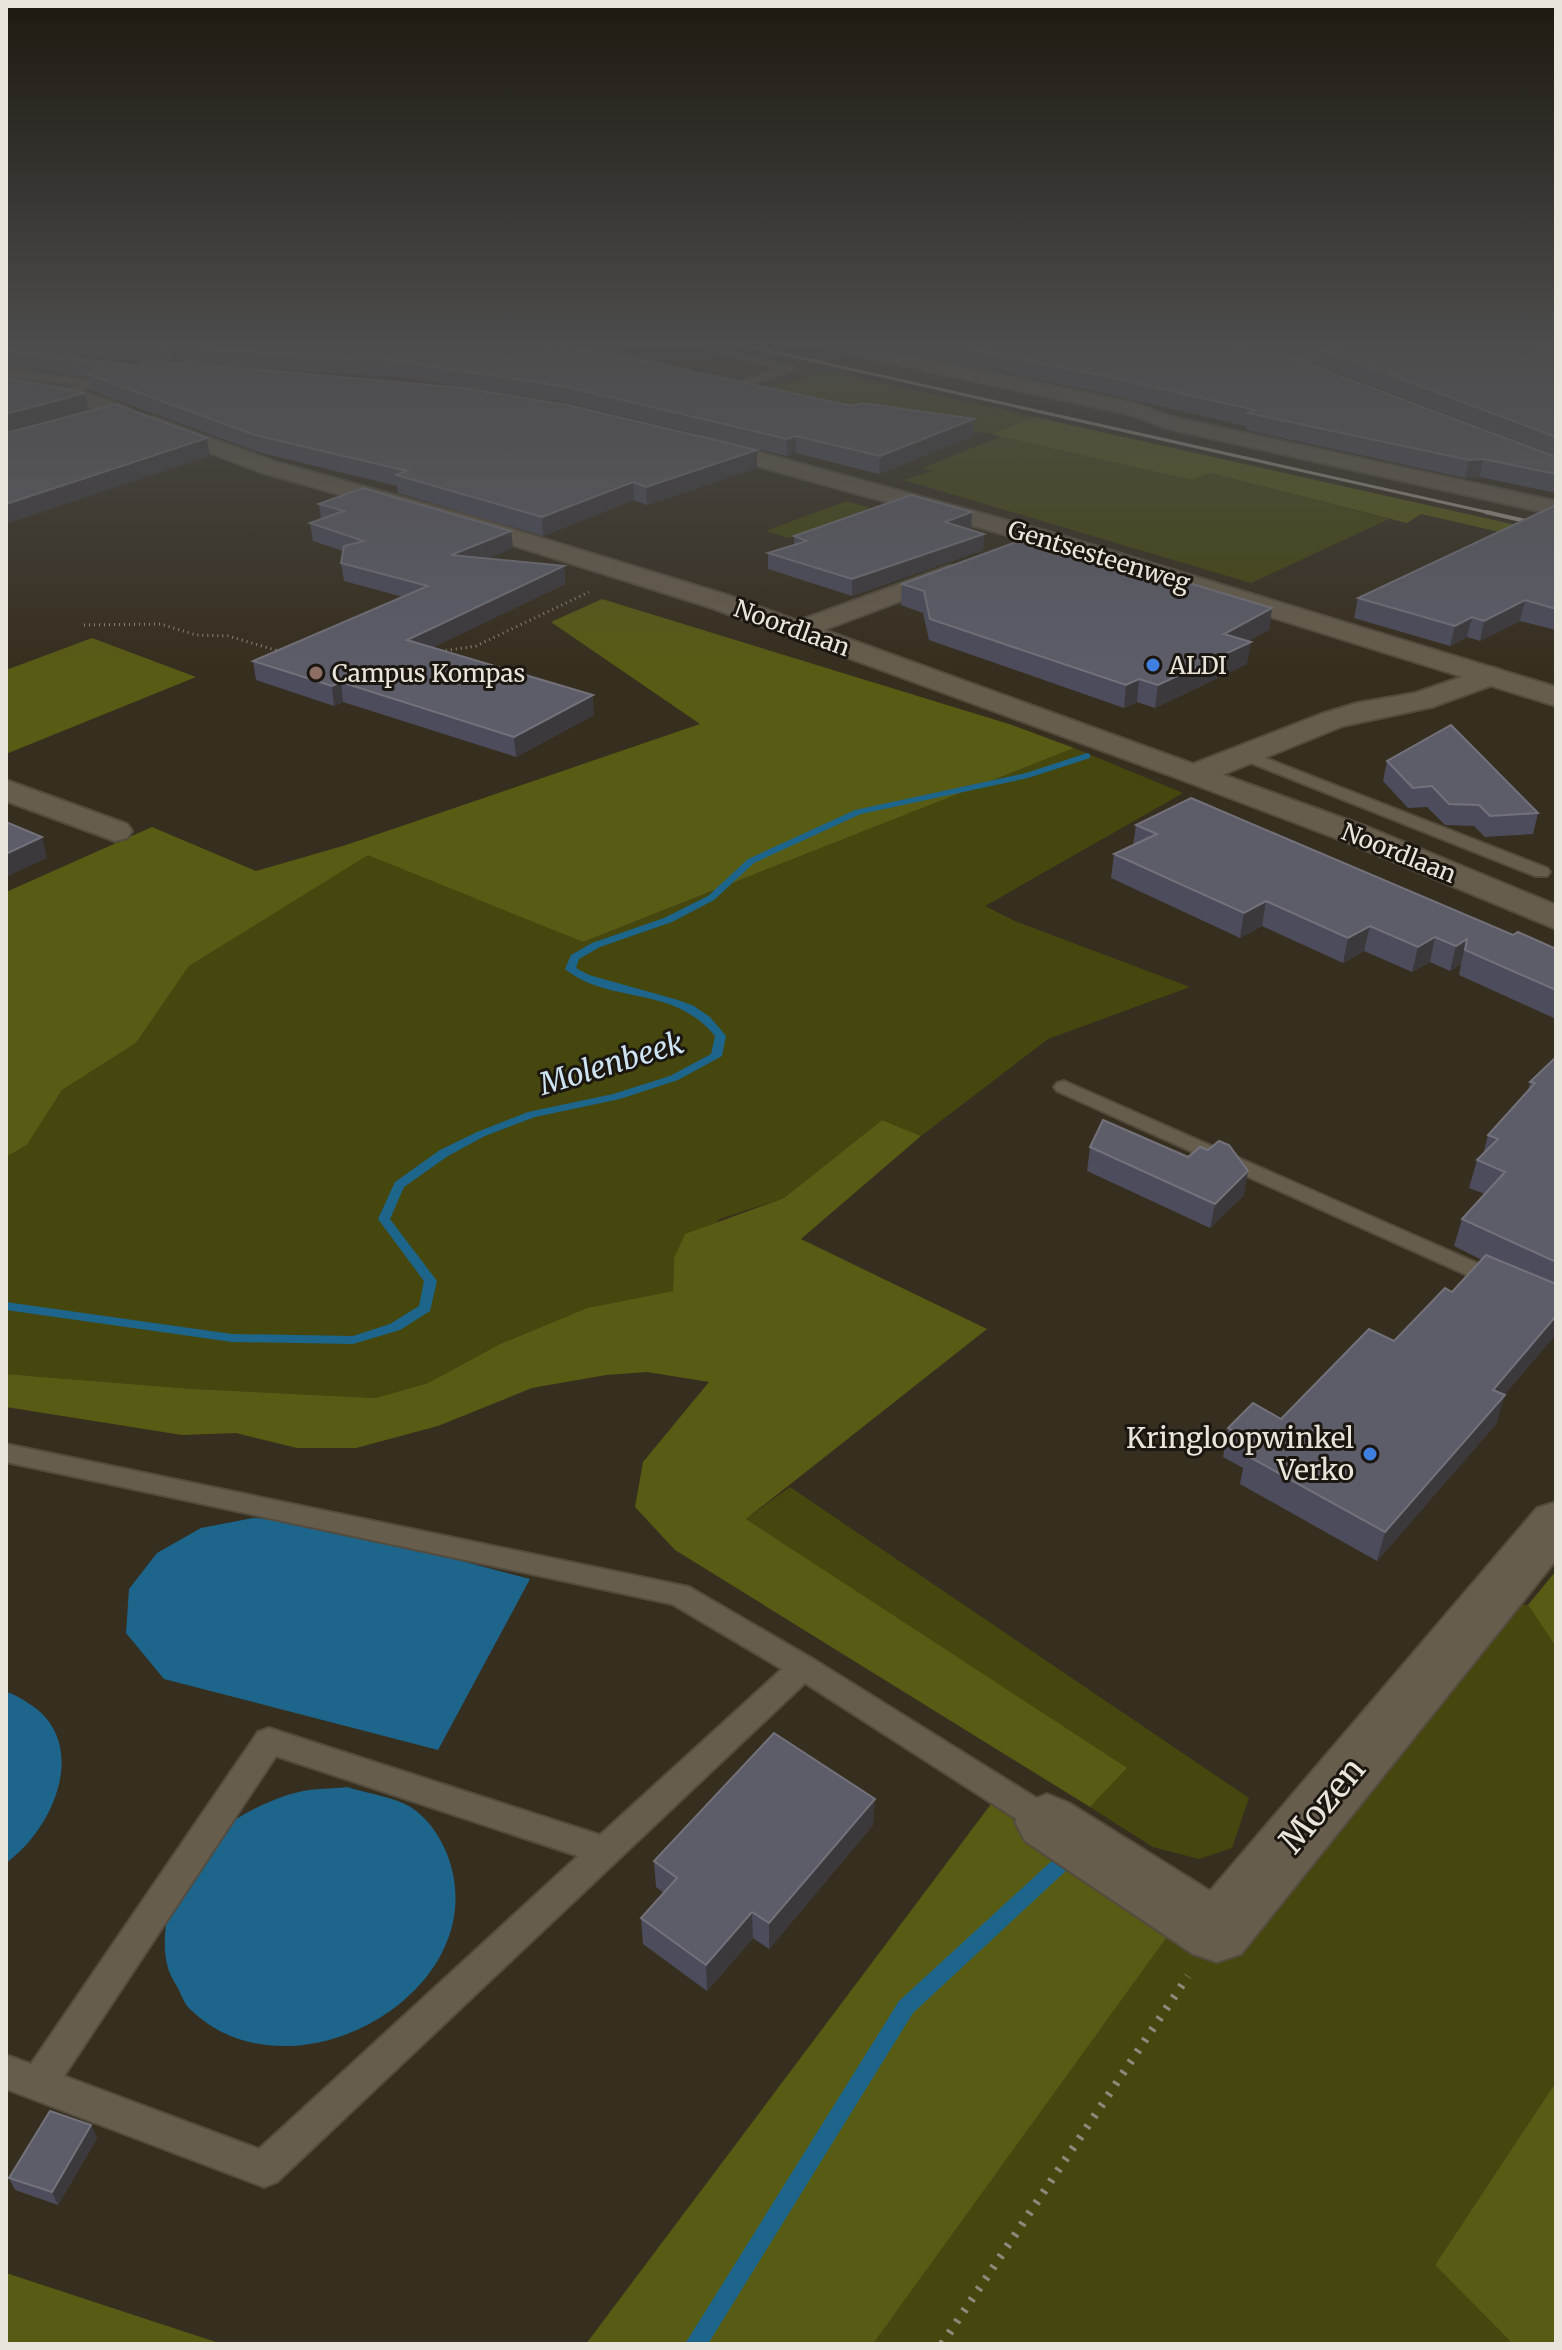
<svg xmlns="http://www.w3.org/2000/svg" width="1562" height="2350" viewBox="0 0 1562 2350" font-family="Merriweather,serif">
<style>
.green{fill:#45470f}
.forest{fill:#585b13}
.water{fill:#1d658b}
.lines{fill:none;stroke-linecap:round;stroke-linejoin:round}
.stream{fill:#1d658b;fill-rule:evenodd}
.service-casing{stroke:#534c3e;stroke-width:4}
.minor-casing{stroke:#534c3e;stroke-width:4}
.tertiary-casing{stroke:#534c3e;stroke-width:4}
.path-far1{stroke:#8f897c;stroke-width:3;stroke-dasharray:1 4;stroke-linecap:butt}
.path{stroke:#8f897c;stroke-width:8;stroke-dasharray:3 10;stroke-linecap:butt}
.service{fill:#675d4c;fill-rule:evenodd}
.minor{fill:#675d4c;fill-rule:evenodd}
.tertiary{fill:#675d4c;fill-rule:evenodd}
.rail-far1{stroke:#a19a8e;stroke-width:3}
.rail{stroke:#a19a8e;stroke-width:4}
.wall{fill:#4c4c5c}
.shaded-wall{fill:#3c393d}
.building{fill:#5d5d69;stroke:#73727b;stroke-width:2}
.shop-dot{fill:#3f7fe0;stroke:#1b1710;stroke-width:3}
.education-dot{fill:#8d6e63;stroke:#1b1710;stroke-width:3}
.labels{text-anchor:middle;dominant-baseline:central;stroke-width:6;stroke-linejoin:round;paint-order:stroke}
.far-street-label{font-size:24px;fill:#eae5db;stroke:#1b1710}
.far-poi-label{font-size:24px;fill:#eae5db;stroke:#1b1710;text-anchor:start}
.poi-label{font-size:28px;fill:#eae5db;stroke:#1b1710;text-anchor:end}
.water-label{font-size:30px;font-style:italic;fill:#cfe4f2;stroke:#1b1710}
.near-street-label{font-size:34px;fill:#eae5db;stroke:#1b1710}
</style>
<rect width="100%" height="100%" fill="#362e1e"/>
<g class="green">
<polygon points="827,371 1035,417 991,434 764,389"/>
<polygon points="1002,436 1190,480 1210,473 1389,519 1251,583 904,480 933,471 922,468"/>
<polygon points="847,501 870,508 789,538 765,531"/>
<polygon points="1074,748 1183,793 985,906 1015,921 1190,987 1048,1039 921,1136 882,1120 784,1198 720,1219 674,1258 673,1291 587,1308 500,1344 428,1383 375,1398 193,1389 6,1374 6,1157 27,1145 62,1090 136,1043 189,966 368,854 583,942"/>
<polygon points="790,1487 1249,1798 1232,1848 1199,1859 1153,1847 1090,1807 1126,1769 746,1519"/>
<polygon points="1491,1600 1528,1605 1556,1647 1556,2082 1435,2265 1513,2344 873,2344 1185,1912 1217,1931"/>
</g>
<g class="forest">
<polygon points="1035,417 1556,534 1556,545 1421,514 1407,523 1210,473 1191,480 991,434"/>
<polygon points="602,599 1009,724 1074,748 583,942 368,855 189,966 136,1043 62,1090 27,1145 6,1157 6,892 152,827 256,871 346,845 700,724 551,622"/>
<polygon points="92,638 196,677 6,754 6,670"/>
<polygon points="882,1120 921,1136 801,1239 987,1329 746,1519 1127,1768 1090,1807 675,1550 635,1507 643,1462 709,1382 647,1372 606,1375 532,1388 438,1426 356,1448 297,1448 236,1433 182,1435 6,1407 6,1374 193,1389 375,1398 428,1383 500,1344 587,1308 673,1291 674,1258 685,1234 784,1198"/>
<polygon points="1556,1571 1556,1647 1528,1605"/>
<polygon points="1000,1792 1185,1912 873,2344 586,2344"/>
<polygon points="1556,2082 1556,2344 1513,2344 1435,2265"/>
<polygon points="6,2273 222,2344 6,2344"/>
</g>
<g class="water">
<polygon points="253,1518 313,1522 530,1579 438,1750 164,1679 126,1633 129,1589 157,1553 201,1528"/>
<path d="M6,1692C14,1694 21,1698 28,1703C91,1741 55,1828 6,1863Z"/>
<path d="M347,1787C366,1793 388,1796 405,1804C425,1814 439,1834 447,1854C500,1990 292,2108 191,2010C185,2005 182,1997 179,1990C175,1983 170,1975 168,1968C153,1913 192,1847 238,1818C254,1808 280,1796 299,1792C314,1788 332,1789 347,1787Z"/>
</g>
<g class="lines">
<g class="stream">
<path d="M1087,753L1090,754V758L1028,778L861,814L754,863L714,900L672,922L600,947L579,959L576,968L589,975L678,1000L694,1006L710,1017L726,1036L722,1056L678,1080L620,1099L535,1117L485,1136L448,1156L404,1187L390,1219L437,1281L430,1311L400,1330L353,1344L232,1342L6,1310V1302L232,1334L353,1336L390,1324L419,1306L424,1281L378,1219L395,1182L440,1150L477,1132L528,1112L613,1094L670,1076L711,1054L715,1036C673,984 609,1005 565,969L571,955L592,943L664,918L708,896L748,859L855,810L1026,773Z"/>
<polygon points="1063,1854 1069,1856 1072,1862 1069,1868 913,2013 708,2344 685,2344 899,2001 1057,1856"/>
</g>
<g class="service-casing">
<g id="service">
<polygon points="87,343 102,343 48,361 40,359"/>
<polygon points="234,343 248,343 175,371 166,369"/>
<polygon points="564,343 581,343 670,367 665,370"/>
<polygon points="680,343 697,343 797,369 739,388 713,380 718,377 739,382 781,369"/>
<polygon points="6,369 94,381 99,384 64,397 60,396 60,392 80,385 6,375"/>
<polygon points="1247,751 1547,868 1550,872 1547,876 1535,876 1241,759 1241,753"/>
<polygon points="1064,1081 1556,1298 1556,1315 1057,1091 1054,1087 1057,1083"/>
<path d="M6,1444L689,1587L813,1659L1057,1811L1062,1821L1057,1831L1046,1835L1035,1831L805,1683L277,2182L264,2187L6,2089V2055L31,2064L258,1732L269,1728L600,1835L782,1669L672,1604L6,1462ZM276,1756L578,1856L259,2149L64,2076Z"/>
</g>
</g>
<g class="minor-casing">
<g id="minor">
<polygon points="817,343 853,343 1138,404 1172,417 1556,501 1556,515 1165,428 1132,415 826,349"/>
<polygon points="1201,343 1230,343 1269,355 1286,356 1352,343 1362,349 1359,353 1286,368 1260,365 1203,347"/>
<polygon points="6,378 80,391 127,407 131,411 120,417 76,402 6,390"/>
<polygon points="1491,667 1501,670 1506,676 1501,682 1432,707 1343,726 1207,781 1196,784 1185,781 1180,774 1185,767 1321,714 1357,703 1415,693"/>
<polygon points="6,780 127,824 132,831 127,838 115,841 6,801"/>
<polygon points="1556,1502 1556,1560 1241,1954 1217,1962 1193,1954 1025,1841 1015,1822 1025,1803 1047,1794 1069,1803 1210,1891 1537,1508"/>
</g>
</g>
<g class="tertiary-casing">
<g id="tertiary">
<polygon points="152,417 276,462 473,517 727,595 798,621 949,566 967,566 971,571 967,576 824,630 1370,828 1556,905 1556,929 1346,842 1185,781 709,607 455,527 260,472 144,428 141,423"/>
<polygon points="700,436 1046,531 1556,687 1556,706 1028,541 692,448 689,443 692,438"/>
</g>
</g>
<g class="path-far1">
<polyline points="84,625 161,624 196,635 228,636 282,652"/>
<polyline points="436,652 476,646 589,592"/>
</g>
<polyline class="path" points="942,2344 1188,1976"/>
<use href="#service" class="service"/>
<use href="#minor" class="minor"/>
<use href="#tertiary" class="tertiary"/>
<polyline class="rail-far1" points="734,343 1495,514"/>
<polyline class="rail" points="1486,512 1556,528"/>
</g>
<g class="wall">
<polygon points="6,343 543,343 973,436 879,474 796,453 787,456 568,403 398,377 200,365 198,354 173,363 76,355 74,344 53,352 6,345"/>
<polygon points="862,343 1232,343 1556,457 1556,493 1480,477 1465,478 1246,430 1246,426 1103,393"/>
<polygon points="1240,343 1336,343 1286,353 1270,352"/>
<polygon points="1539,343 1556,343 1556,456 1318,365 1321,349 1554,348"/>
<polygon points="6,348 757,468 647,505 634,500 543,536 398,493 397,486 258,452 90,390 88,377 6,366"/>
<polygon points="319,504 511,531 513,548 487,559 564,566 565,584 433,647 594,715 516,757 343,702 334,706 256,680 253,661 403,597 344,581 341,563 343,551 313,541 310,523 321,519"/>
<polygon points="1556,505 1556,630 1520,621 1480,641 1467,637 1450,646 1354,618 1358,598"/>
<polygon points="972,512 971,528 968,529 984,534 983,550 852,596 768,569 768,553 794,545 794,536"/>
<polygon points="902,584 1272,608 1269,630 1248,641 1247,664 1155,708 1137,702 1124,708 929,640 923,613 901,605"/>
<polygon points="1387,761 1538,813 1533,834 1485,837 1474,826 1445,825 1427,807 1408,808 1383,781"/>
<polygon points="1136,825 1513,935 1556,949 1556,1019 1459,975 1461,964 1450,971 1430,962 1412,972 1364,951 1343,963 1262,926 1240,938 1111,878 1114,854 1133,845"/>
<polygon points="1556,838 1556,869 1555,869 1554,847"/>
<polygon points="1556,1057 1556,1334 1504,1395 1496,1424 1377,1561 1240,1484 1243,1468 1223,1457 1228,1428 1281,1419 1394,1341 1452,1292 1482,1260 1454,1246 1462,1219 1485,1194 1469,1188 1477,1160 1483,1155 1488,1135 1528,1091 1530,1082"/>
<polygon points="1090,1147 1244,1195 1210,1228 1087,1171"/>
<polygon points="873,1825 769,1949 753,1938 707,1991 643,1944 641,1918 664,1893 656,1887 654,1861"/>
<polygon points="91,2125 97,2138 58,2205 15,2190 9,2178"/>
</g>
<g class="shaded-wall">
<polygon points="51,343 74,343 74,344 53,352"/>
<polygon points="182,343 225,343 197,349 198,354 173,363 170,348"/>
<polygon points="1287,343 1336,343 1286,353"/>
<polygon points="85,393 89,410 6,432 6,414"/>
<polygon points="974,419 973,436 879,474 880,456"/>
<polygon points="796,436 796,453 787,456 787,439"/>
<polygon points="207,438 210,456 6,524 6,504"/>
<polygon points="757,450 757,468 647,505 646,487"/>
<polygon points="1483,459 1480,477 1465,478 1469,460"/>
<polygon points="633,482 634,500 543,536 542,517"/>
<polygon points="972,512 971,528 944,537 945,522"/>
<polygon points="511,531 513,548 453,573 451,555"/>
<polygon points="984,534 983,550 852,596 852,579"/>
<polygon points="564,566 565,584 409,659 407,640"/>
<polygon points="1525,600 1520,621 1480,641 1484,621"/>
<polygon points="1272,608 1269,630 1221,656 1224,634"/>
<polygon points="1472,617 1467,637 1450,646 1455,626"/>
<polygon points="1251,642 1247,664 1155,708 1158,685"/>
<polygon points="1139,679 1137,702 1124,708 1126,685"/>
<polygon points="341,682 343,702 334,706 332,686"/>
<polygon points="593,695 594,715 516,757 514,737"/>
<polygon points="42,837 47,858 6,877 6,854"/>
<polygon points="1266,901 1262,926 1240,938 1244,913"/>
<polygon points="1370,926 1364,951 1343,963 1348,938"/>
<polygon points="1435,937 1430,962 1412,972 1418,947"/>
<polygon points="1467,939 1461,964 1450,971 1456,946"/>
<polygon points="1248,1171 1244,1195 1210,1228 1215,1204"/>
<polygon points="1556,1316 1556,1334 1486,1417 1505,1395 1496,1424 1377,1561 1385,1532 1493,1390"/>
<polygon points="875,1799 873,1825 769,1949 769,1923"/>
<polygon points="752,1912 753,1938 707,1991 706,1965"/>
<polygon points="91,2125 97,2138 58,2205 52,2192"/>
</g>
<g class="building">
<polygon points="116,343 182,343 170,348"/>
<polygon points="213,343 543,343 648,362 852,406 861,403 974,419 880,456 796,436 787,439 567,387 396,361 197,349"/>
<polygon points="938,343 1232,343 1261,352 1285,355 1556,457 1556,474 1483,459 1469,460 1248,413 1255,410 1105,376"/>
<polygon points="1350,343 1536,343 1556,348 1556,437 1321,349"/>
<polygon points="6,348 136,366 145,362 250,369 463,388 568,405 757,450 646,487 633,482 542,517 396,475 407,471 255,435 87,374 98,369 91,362 6,351"/>
<polygon points="6,378 85,393 6,414"/>
<polygon points="115,404 207,438 6,504 6,433"/>
<polygon points="363,488 511,531 451,555 564,566 407,640 593,695 514,737 341,682 332,686 253,661 428,586 341,563 344,546 364,541 310,523 344,511 319,504"/>
<polygon points="911,495 972,512 945,522 984,534 852,579 768,553 807,541 794,536"/>
<polygon points="1556,505 1556,609 1525,600 1484,621 1472,617 1455,626 1358,598"/>
<polygon points="1019,541 1090,559 1099,556 1272,608 1224,634 1251,642 1158,685 1139,679 1126,685 930,619 924,591 902,584"/>
<polygon points="1451,725 1538,813 1490,816 1479,805 1449,804 1432,786 1413,788 1387,761"/>
<polygon points="1191,798 1513,935 1518,932 1556,949 1556,990 1465,950 1467,939 1456,946 1435,937 1418,947 1370,926 1348,938 1266,901 1244,913 1114,854 1157,834 1136,825"/>
<polygon points="6,822 42,837 6,854"/>
<polygon points="1556,1057 1556,1262 1462,1219 1505,1172 1477,1160 1498,1139 1488,1135 1535,1083 1530,1082"/>
<polygon points="1103,1120 1188,1157 1200,1147 1208,1150 1219,1141 1229,1145 1248,1171 1215,1204 1090,1147"/>
<polygon points="1486,1255 1556,1284 1556,1316 1493,1390 1505,1395 1385,1532 1246,1455 1258,1443 1228,1428 1253,1403 1281,1419 1369,1329 1394,1341 1445,1288 1452,1292"/>
<polygon points="774,1733 875,1799 769,1923 752,1912 706,1965 641,1918 677,1878 654,1861"/>
<polygon points="50,2111 91,2125 52,2192 9,2178"/>
</g>
<linearGradient id="sky" x2="0" y2="1"><stop stop-color="#1e1910"/><stop offset="0.51" stop-color="#4c4c4c"/><stop offset="1" stop-color="#4c4c4c" stop-opacity="0"/></linearGradient>
<rect width="1562" height="672" fill="url(#sky)"/>
<g class="shop-dot">
<circle cx="1153" cy="665" r="8"/>
<circle cx="1370" cy="1454" r="8"/>
</g>
<circle class="education-dot" cx="316" cy="673" r="8"/>
<g class="labels">
<g class="far-street-label">
<text transform="translate(1099 556) rotate(17)">Gentsesteenweg</text>
<text transform="translate(792 628) rotate(20)">Noordlaan</text>
<text transform="translate(1399 853) rotate(22)">Noordlaan</text>
</g>
<g class="far-poi-label">
<text x="1169" y="665">ALDI</text>
<text x="332" y="673">Campus Kompas</text>
</g>
<g class="poi-label">
<text x="1354" y="1438">Kringloopwinkel<tspan x="1354" dy="32">Verko</tspan></text>
</g>
<g class="water-label">
<text transform="translate(611 1063) rotate(-17)">Molenbeek</text>
</g>
<g class="near-street-label">
<text transform="translate(1322 1805) rotate(-50)">Mozen</text>
</g>
</g>
<rect width="1562" height="2350" fill="none" stroke="#eae5db" stroke-width="16"/>
</svg>
